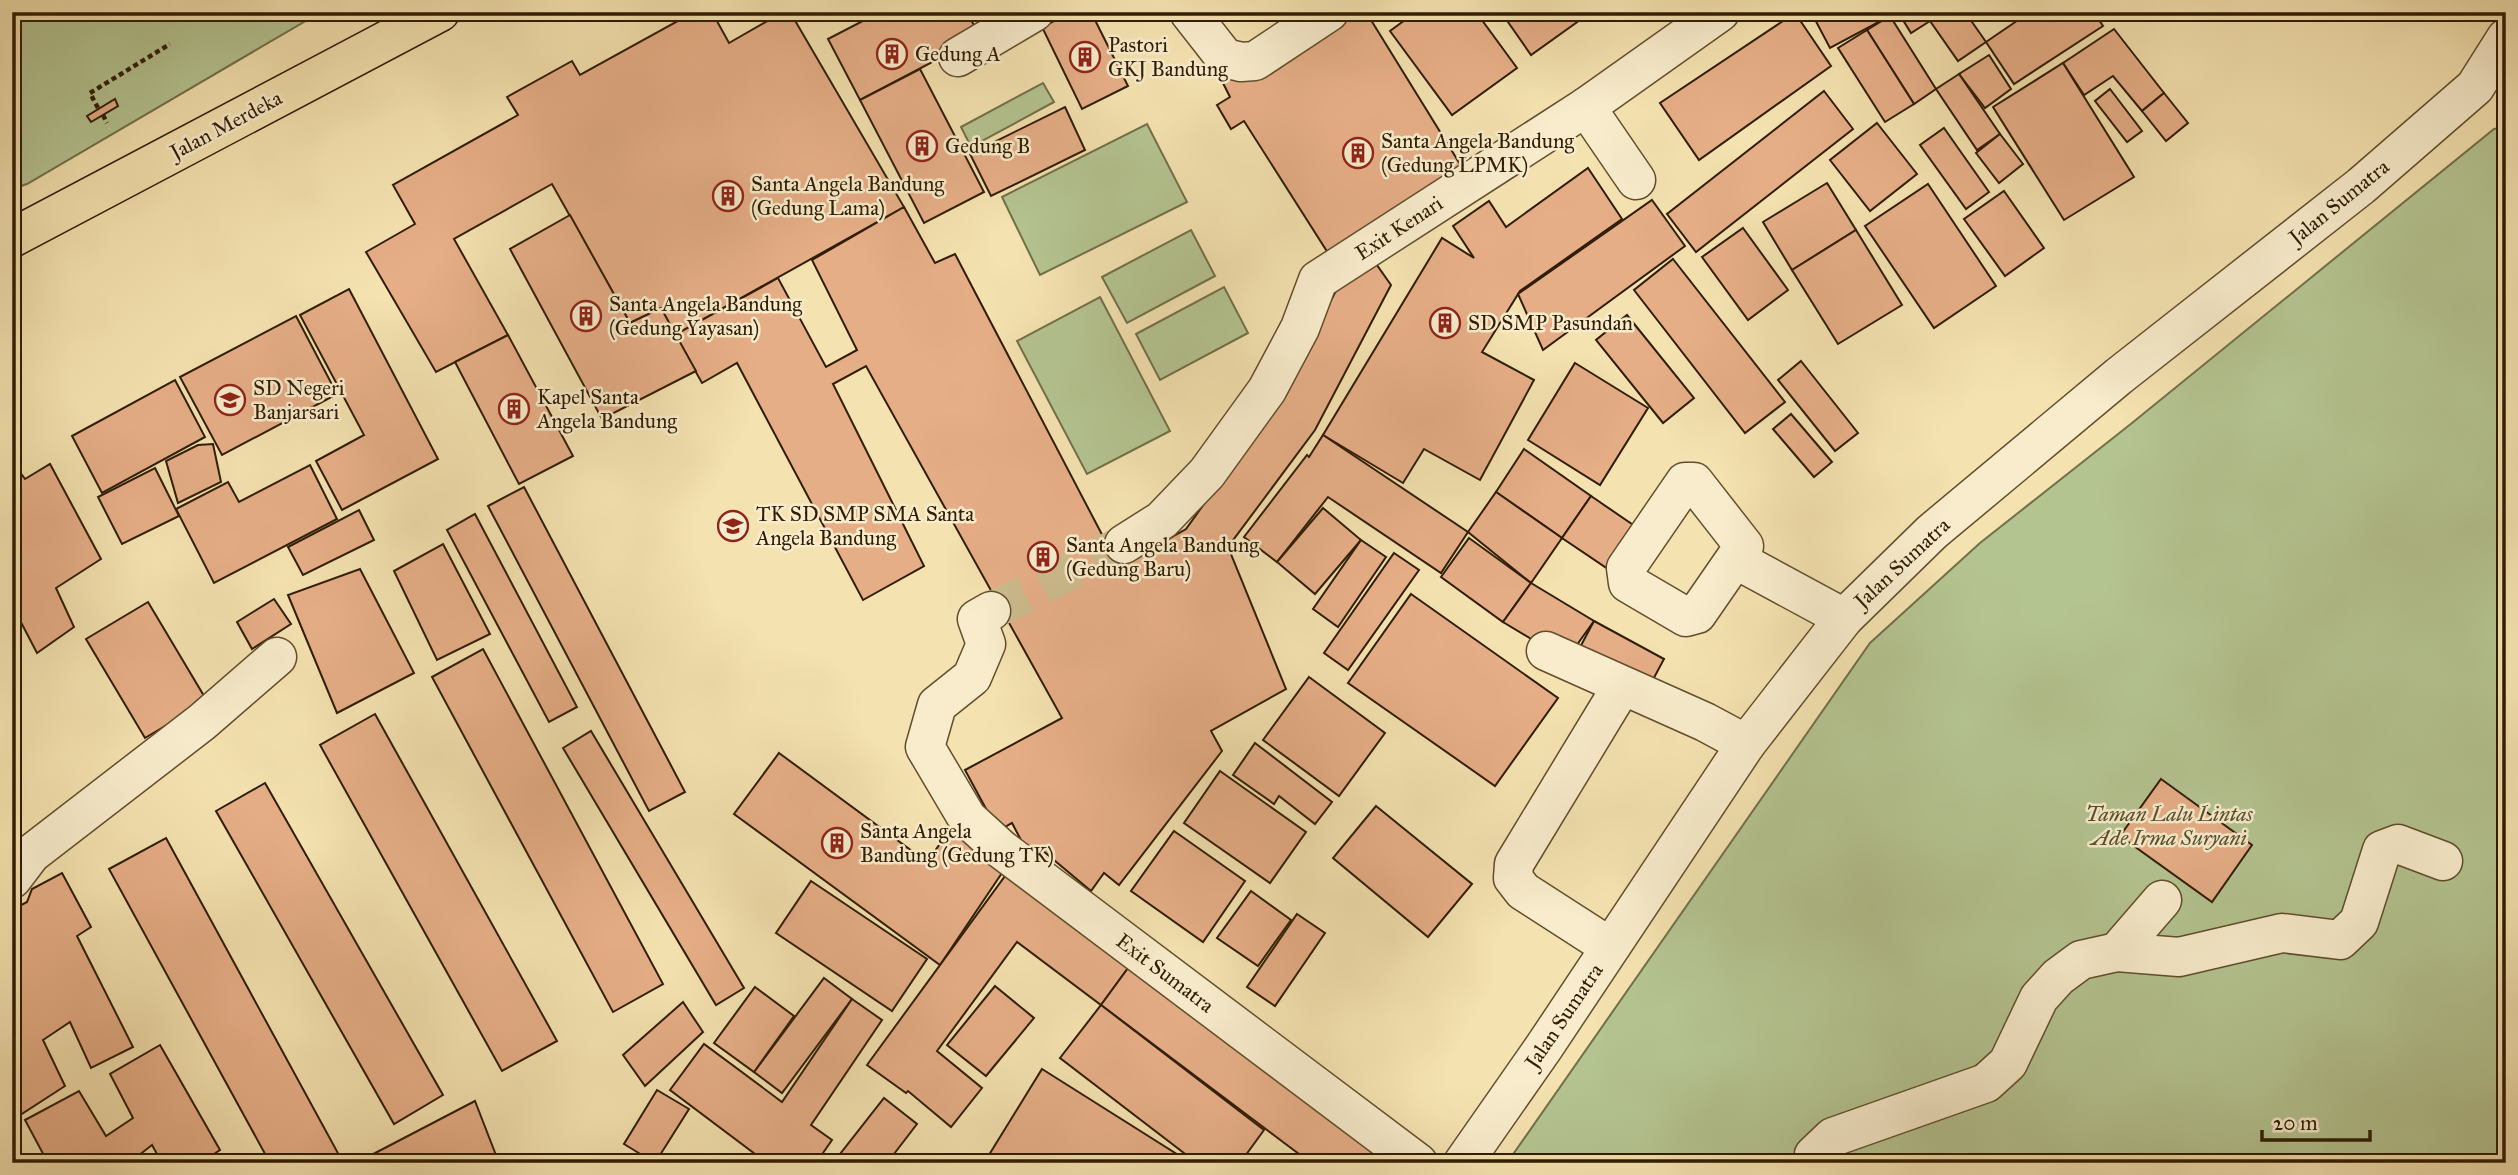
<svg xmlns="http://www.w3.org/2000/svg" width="2518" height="1175" viewBox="0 0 2518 1175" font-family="'IM FELL Great Primer',serif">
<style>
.green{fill:#b4c491;stroke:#727049;stroke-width:2}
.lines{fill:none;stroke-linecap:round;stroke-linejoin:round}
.stream{stroke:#717e66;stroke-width:10}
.building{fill:#e6ae87;stroke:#301d01;stroke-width:2}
.minor-tunnel{stroke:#cdbb8d;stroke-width:38;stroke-dasharray:38 19;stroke-linecap:butt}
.minor-casing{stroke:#614e2d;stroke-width:41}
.major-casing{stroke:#301d01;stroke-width:41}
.path{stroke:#301d01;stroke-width:4.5;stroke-dasharray:5 3.5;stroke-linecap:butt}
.minor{stroke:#f8eccc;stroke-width:38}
.major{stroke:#f4e2b0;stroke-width:38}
.labels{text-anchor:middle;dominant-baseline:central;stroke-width:5;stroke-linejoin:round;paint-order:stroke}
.poi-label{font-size:21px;fill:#301d01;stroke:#f8eccc;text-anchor:start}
.street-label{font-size:21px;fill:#301d01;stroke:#f8eccc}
.park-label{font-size:21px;font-style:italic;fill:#584f2c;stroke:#f8eccc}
</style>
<rect width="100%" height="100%" fill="#f4e2b0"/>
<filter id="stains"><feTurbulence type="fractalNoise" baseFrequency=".00286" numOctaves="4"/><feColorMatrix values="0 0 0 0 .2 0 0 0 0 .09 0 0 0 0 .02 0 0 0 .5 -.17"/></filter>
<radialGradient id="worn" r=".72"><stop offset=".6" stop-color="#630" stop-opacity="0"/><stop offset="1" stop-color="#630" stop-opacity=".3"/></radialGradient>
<g class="green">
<polygon points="12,12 321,12 27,184 12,189"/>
<polygon points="1043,83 1054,102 971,147 961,127"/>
<polygon points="1147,124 1187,202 1040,275 1002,197"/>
<polygon points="2506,127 2506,1163 1507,1163 1870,643 1980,543 2132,423 2494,129"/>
<polygon points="1191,230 1215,276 1127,323 1102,277"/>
<polygon points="1224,287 1248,333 1160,380 1136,334"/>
<polygon points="1100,297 1170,431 1087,474 1017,341"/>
</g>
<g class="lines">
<polyline class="stream" points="12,14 30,12"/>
</g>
<g class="building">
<polygon points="694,12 712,12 729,43 783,12 790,12 904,207 675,335 661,308 630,323 552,184 454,239 508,335 436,372 366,252 415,224 393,185 518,115 507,97 572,61 580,75"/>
<polygon points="880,12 967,12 980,37 860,100 828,39"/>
<polygon points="1072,12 1091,12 1128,86 1082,109 1042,27"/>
<polygon points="1339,12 1366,12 1468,177 1335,264 1244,121 1231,129 1217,105 1230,97 1223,83"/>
<polygon points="1416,12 1476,12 1517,68 1452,115 1390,31"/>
<polygon points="1501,12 1574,12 1580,20 1531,55"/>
<polygon points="1811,12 1888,12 1890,16 1830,48"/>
<polygon points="1898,12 1925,12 1930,21 1911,33"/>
<polygon points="1942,12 1965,12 1986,42 1958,61 1930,21"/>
<polygon points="2030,12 2094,12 2103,26 2014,84 1986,42"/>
<polygon points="1795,13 1831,66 1699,160 1660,103"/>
<polygon points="1890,16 1936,89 1914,104 1867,30"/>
<polygon points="2114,29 2164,93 2142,111 2113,76 2084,95 2063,63"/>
<polygon points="1867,30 1914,104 1885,122 1838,48"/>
<polygon points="1989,55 2011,89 1985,108 1959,74"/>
<polygon points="2063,63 2134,177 2064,220 1993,107"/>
<polygon points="920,69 984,192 924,223 860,100"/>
<polygon points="1959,74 2000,134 1977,150 1936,89"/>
<polygon points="2110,89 2142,131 2127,142 2095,101"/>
<polygon points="1824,91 1853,129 1696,252 1667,214"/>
<polygon points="2164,93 2188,123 2166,141 2142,111"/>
<polygon points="115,99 118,106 91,122 87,116"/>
<polygon points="1065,107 1085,150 991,196 970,154"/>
<polygon points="1877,123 1917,174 1870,211 1830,160"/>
<polygon points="1944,128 1989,192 1966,209 1920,145"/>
<polygon points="2000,134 2023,164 1999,183 1976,153"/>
<polygon points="1588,168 1622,219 1520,291 1482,352 1534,380 1480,480 1424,449 1403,483 1323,435 1442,238 1474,258 1453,226 1489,201 1506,227"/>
<polygon points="1827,183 1856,230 1792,270 1763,222"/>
<polygon points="1928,184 1996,286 1934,328 1865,226"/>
<polygon points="2004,191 2044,248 2005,276 1964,219"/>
<polygon points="1652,200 1685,246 1543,350 1518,294"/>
<polygon points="904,207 935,263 955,254 1119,567 1186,529 1276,404 1338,287 1374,261 1391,285 1315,430 1228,547 1286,689 1211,731 1222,751 1119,885 1104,873 1091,891 1042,850 1030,857 1012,823 998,831 965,770 1062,718 866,366 833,384 924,566 863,600 737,363 702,383 675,335 778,278 826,367 857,350 812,260"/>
<polygon points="570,215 630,323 661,308 696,371 602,419 510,249"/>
<polygon points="1743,228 1788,290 1748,320 1702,257"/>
<polygon points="1856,230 1902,305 1838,344 1792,270"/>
<polygon points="1673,259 1785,402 1745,433 1634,290"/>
<polygon points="349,289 438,459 342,510 316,461 364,435 300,315"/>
<polygon points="1627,315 1694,398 1663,423 1596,340"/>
<polygon points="296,316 337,394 222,455 180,377"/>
<polygon points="508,335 573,456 519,484 455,362"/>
<polygon points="1801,361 1858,433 1835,451 1778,380"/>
<polygon points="1575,363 1648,408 1600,485 1528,440"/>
<polygon points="175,380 205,437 102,493 72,436"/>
<polygon points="1791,414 1832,462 1814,477 1773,429"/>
<polygon points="1323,435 1468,532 1441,573 1328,497 1277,562 1244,537 1307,455 1309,457"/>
<polygon points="213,444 221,482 178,503 166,461 198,445"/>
<polygon points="1524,449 1591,496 1562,538 1496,492"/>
<polygon points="12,461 25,479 50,464 101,559 56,588 74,627 37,653 12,605"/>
<polygon points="310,465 337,519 214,583 176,509 228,482 239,502"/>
<polygon points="155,468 179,516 122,544 98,497"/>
<polygon points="524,487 685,792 649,811 488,506"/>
<polygon points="1496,492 1562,538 1531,583 1468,532"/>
<polygon points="1591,496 1642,531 1614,573 1562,538"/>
<polygon points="1323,508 1361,540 1315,594 1277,562"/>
<polygon points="359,510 374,540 303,575 288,547"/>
<polygon points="475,514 577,707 549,722 447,530"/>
<polygon points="1469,538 1531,583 1503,622 1441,577"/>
<polygon points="1361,540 1386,557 1338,627 1313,609"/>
<polygon points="443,544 490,634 437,660 394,571"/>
<polygon points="1394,553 1419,570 1348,670 1324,653"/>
<polygon points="360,569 414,673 337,713 288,595"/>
<polygon points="1531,583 1594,621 1566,660 1503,622"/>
<polygon points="1411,594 1558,698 1495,786 1348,683"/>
<polygon points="274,599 291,624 252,649 237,622"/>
<polygon points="148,602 207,701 145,738 86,639"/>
<polygon points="1594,621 1664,659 1648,689 1578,651"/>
<polygon points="12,644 20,658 12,662"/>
<polygon points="483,649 663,984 613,1012 432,677"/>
<polygon points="1309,677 1385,733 1339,796 1263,740"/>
<polygon points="375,714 557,1041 502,1071 320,745"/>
<polygon points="591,731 744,988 716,1005 563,748"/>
<polygon points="1255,743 1332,802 1315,824 1279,796 1274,804 1233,775"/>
<polygon points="779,753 927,862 954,824 1008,864 940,965 734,814"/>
<polygon points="1220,771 1306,832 1270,883 1184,823"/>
<polygon points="2161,779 2252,845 2212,902 2120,836"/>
<polygon points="265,783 443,1095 394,1124 216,811"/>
<polygon points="1376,806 1472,884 1428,937 1333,858"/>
<polygon points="1174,831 1245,881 1203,942 1131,891"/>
<polygon points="166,838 339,1155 325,1163 270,1163 109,869"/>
<polygon points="1008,872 1131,964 1101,1005 1017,942 937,1051 982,1088 951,1127 908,1091 906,1093 867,1065"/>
<polygon points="62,873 91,927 77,936 133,1047 91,1068 70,1022 43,1040 65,1086 17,1117 12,1109 12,910 27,902 32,889"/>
<polygon points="811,881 927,959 892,1011 776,933"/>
<polygon points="1251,891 1291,920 1258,966 1217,938"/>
<polygon points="1297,914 1325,933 1275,1006 1247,987"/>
<polygon points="1131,964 1378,1150 1368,1163 1311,1163 1101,1005"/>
<polygon points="824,978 852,999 782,1093 754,1072"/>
<polygon points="995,986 1034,1018 986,1076 947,1045"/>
<polygon points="755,987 794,1016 754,1072 714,1043"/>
<polygon points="852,999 882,1020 811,1125 832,1140 816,1163 767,1163 670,1090 704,1044 782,1102"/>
<polygon points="683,1002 703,1032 645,1086 623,1055"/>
<polygon points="1101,1005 1264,1130 1240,1163 1197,1163 1060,1058"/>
<polygon points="160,1045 220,1150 200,1163 162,1163 152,1145 129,1163 48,1163 25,1120 79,1091 106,1136 133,1118 110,1074"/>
<polygon points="1042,1069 1191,1163 984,1163"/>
<polygon points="657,1090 689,1109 655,1163 624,1144"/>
<polygon points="884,1098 917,1124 887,1163 833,1163"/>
<polygon points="475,1101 499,1163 356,1163"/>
</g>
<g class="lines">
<polyline class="minor-tunnel" points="991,611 1124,544"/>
<g class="minor-casing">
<g id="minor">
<polyline points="1189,12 1225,58 1241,62 1255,61 1329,12"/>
<polyline points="958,57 1034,12"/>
<polyline points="1586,107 1636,180"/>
<polyline points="1124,544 1162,520 1207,473 1267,390 1300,328 1318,280 1586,107 1720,12"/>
<polyline points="1735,559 1697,614 1686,617 1628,583 1626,568 1685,482 1694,482 1744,546 1735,559 1844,618"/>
<polyline points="991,611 977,619 986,644 972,677 937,705 925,747 967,818 1001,849 1418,1163"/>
<polyline points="1546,651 1705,722 1746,744"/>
<polyline points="12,879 31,854 202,722 277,657"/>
<polyline points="1610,947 1523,891 1513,878 1514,864 1622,686"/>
<polyline points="2117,952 2179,957 2282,933 2340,940 2359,922 2382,850 2398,844 2443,861"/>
<polyline points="1463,1163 1544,1047 1746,744 1844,618 1932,532 2119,376 2361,186 2475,87 2506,38"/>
<polyline points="1816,1163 1814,1155 1833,1137 1986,1083 2008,1063 2039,998 2058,977 2081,960 2117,952 2162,900"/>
</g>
</g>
<g class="major-casing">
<polyline id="major" points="12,238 440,12"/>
</g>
<g class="path">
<polyline points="98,108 90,93 170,44"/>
<polyline points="103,115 107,123"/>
</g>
<use href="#minor" class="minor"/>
<use href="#major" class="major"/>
</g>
<defs>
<g id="building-ring" transform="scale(1.575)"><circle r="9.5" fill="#f8eccc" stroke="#8f2418" stroke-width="1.5"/><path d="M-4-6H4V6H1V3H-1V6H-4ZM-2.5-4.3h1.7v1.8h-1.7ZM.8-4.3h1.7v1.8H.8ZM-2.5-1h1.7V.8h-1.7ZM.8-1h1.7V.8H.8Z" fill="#8f2418"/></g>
<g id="school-ring" transform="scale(1.575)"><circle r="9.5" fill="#f8eccc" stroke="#8f2418" stroke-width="1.5"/><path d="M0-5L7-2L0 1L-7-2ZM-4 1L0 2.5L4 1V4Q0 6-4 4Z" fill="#8f2418"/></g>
</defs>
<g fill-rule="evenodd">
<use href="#building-ring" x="892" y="54"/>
<use href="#building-ring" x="1085" y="57"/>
<use href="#building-ring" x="922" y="146"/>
<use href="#building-ring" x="1358" y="153"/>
<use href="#building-ring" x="728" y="196"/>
<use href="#building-ring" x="586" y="316"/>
<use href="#building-ring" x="1445" y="323"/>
<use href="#school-ring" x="230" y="400"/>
<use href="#building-ring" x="514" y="409"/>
<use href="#school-ring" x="733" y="526"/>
<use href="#building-ring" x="1043" y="557"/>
<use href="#building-ring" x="837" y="843"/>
</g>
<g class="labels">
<g class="poi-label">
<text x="1108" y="45">Pastori<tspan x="1108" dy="24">GKJ Bandung</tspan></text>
<text x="915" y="54">Gedung A</text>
<text x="1381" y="141">Santa Angela Bandung<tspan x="1381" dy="24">(Gedung LPMK)</tspan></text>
<text x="945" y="146">Gedung B</text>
<text x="751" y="184">Santa Angela Bandung<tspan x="751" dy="24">(Gedung Lama)</tspan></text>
<text x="609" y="304">Santa Angela Bandung<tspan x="609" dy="24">(Gedung Yayasan)</tspan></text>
<text x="1468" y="323">SD SMP Pasundan</text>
<text x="253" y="388">SD Negeri<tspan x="253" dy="24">Banjarsari</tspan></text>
<text x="537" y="397">Kapel Santa<tspan x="537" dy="24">Angela Bandung</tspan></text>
<text x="756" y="514">TK SD SMP SMA Santa<tspan x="756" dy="24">Angela Bandung</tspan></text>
<text x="1066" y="545">Santa Angela Bandung<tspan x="1066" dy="24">(Gedung Baru)</tspan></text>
<text x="860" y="831">Santa Angela<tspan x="860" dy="24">Bandung (Gedung TK)</tspan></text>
</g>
<g class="street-label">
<text transform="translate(226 125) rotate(-28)">Jalan Merdeka</text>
<text transform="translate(2339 202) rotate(-39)">Jalan Sumatra</text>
<text transform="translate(1399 228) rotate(-33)">Exit Kenari</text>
<text transform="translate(1902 563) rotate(-43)">Jalan Sumatra</text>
<text transform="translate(1165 973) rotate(37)">Exit Sumatra</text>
<text transform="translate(1564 1016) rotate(-56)">Jalan Sumatra</text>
</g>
<g class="park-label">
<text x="2169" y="814">Taman Lalu Lintas<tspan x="2169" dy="24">Ade Irma Suryani</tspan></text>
</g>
</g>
<rect width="2518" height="1175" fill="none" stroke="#f4e2b0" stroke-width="42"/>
<rect x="14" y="14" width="2490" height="1147" fill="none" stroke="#301d01" stroke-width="3.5"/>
<rect x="21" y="21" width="2476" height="1133" fill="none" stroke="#301d01" stroke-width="2"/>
<path d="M2262 1130v10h108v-10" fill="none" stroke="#301d01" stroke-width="3.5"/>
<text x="2273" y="1130" font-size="21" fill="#301d01" stroke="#f8eccc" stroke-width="5" paint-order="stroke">20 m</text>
<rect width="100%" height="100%" filter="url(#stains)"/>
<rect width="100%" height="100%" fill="url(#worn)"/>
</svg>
